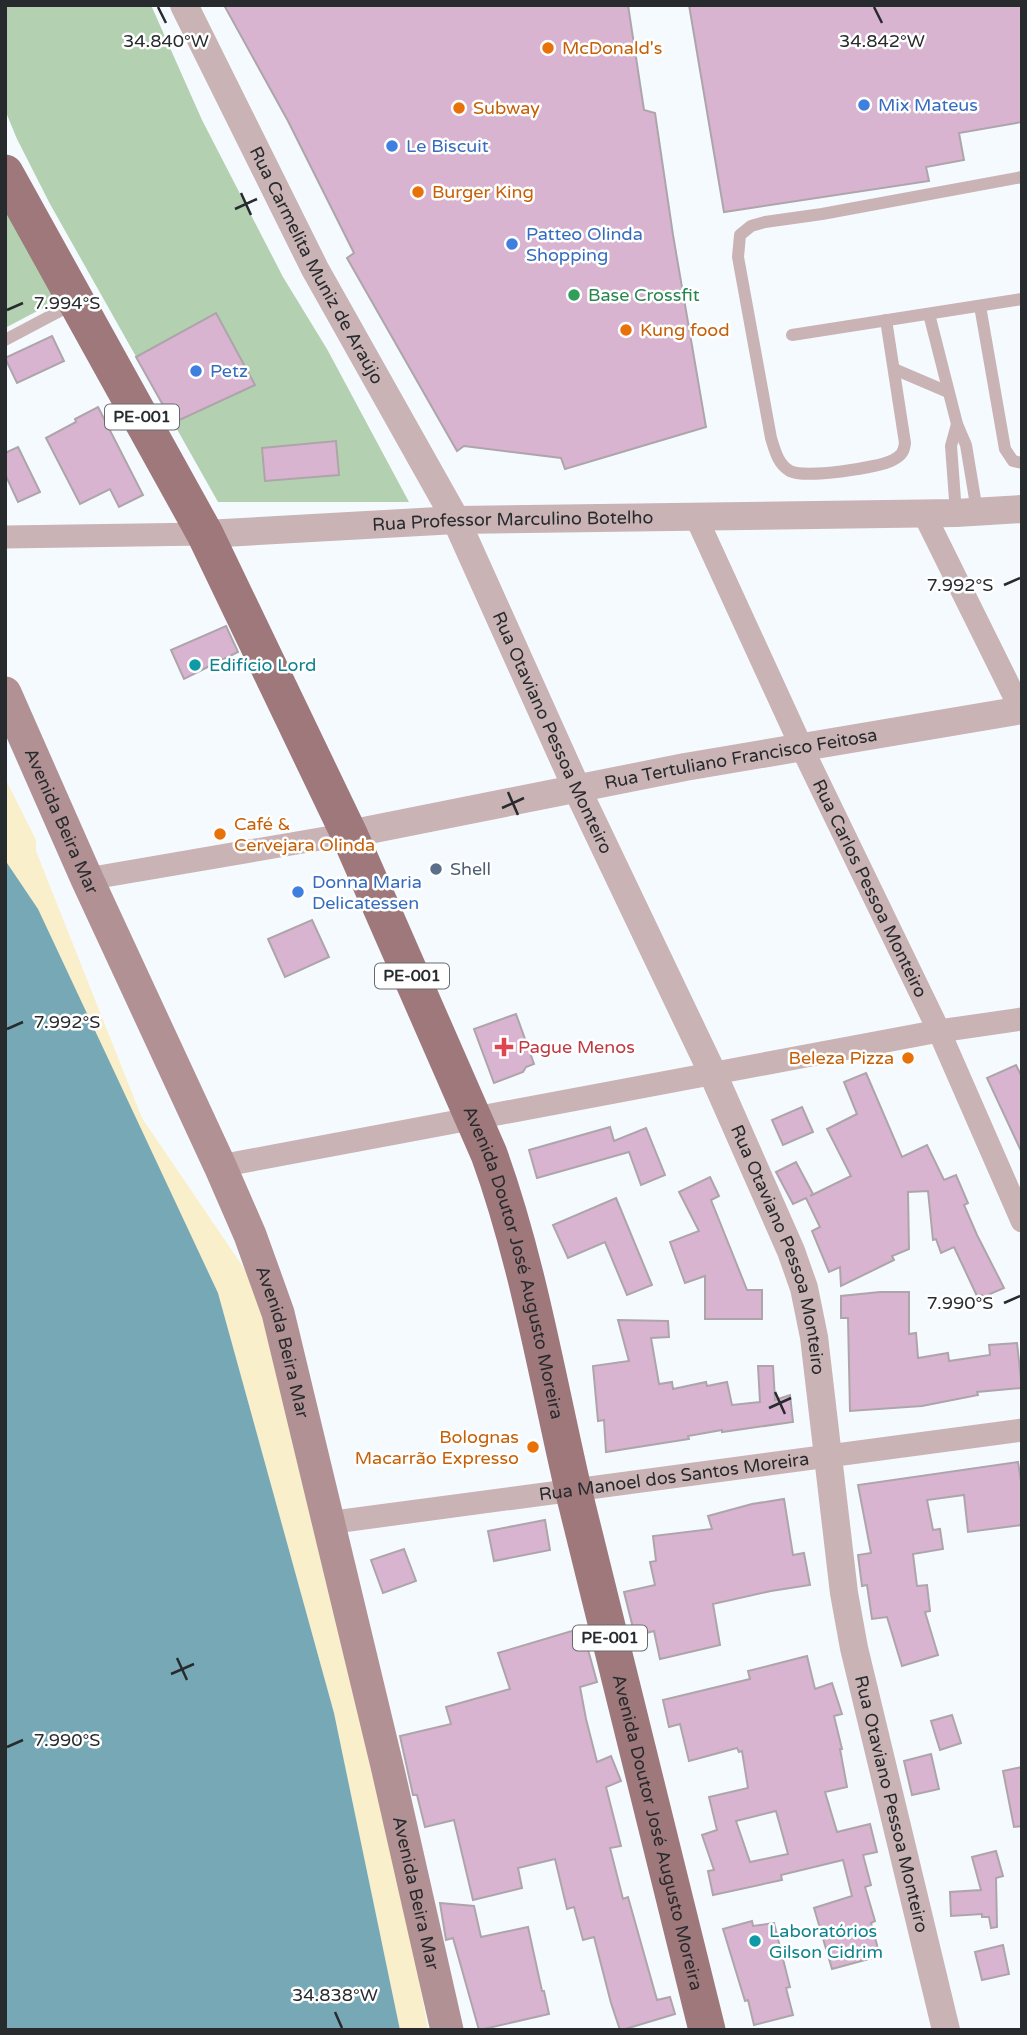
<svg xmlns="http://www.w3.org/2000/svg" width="1027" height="2035" viewBox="0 0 1027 2035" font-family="'Varela Round',sans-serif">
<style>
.green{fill:#b3d1b0}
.sand{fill:#f9efca}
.water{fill:#76a9b5}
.building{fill:#d8b4d0;stroke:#aea5ab;stroke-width:2;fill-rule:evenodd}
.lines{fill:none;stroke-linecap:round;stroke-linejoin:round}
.service{stroke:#c9b3b4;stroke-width:12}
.minor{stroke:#c9b3b4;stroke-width:23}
.tertiary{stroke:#c9b3b4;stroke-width:28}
.secondary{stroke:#b19193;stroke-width:33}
.primary{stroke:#9f787b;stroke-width:37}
.ticks{fill:none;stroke:#282b2e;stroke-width:2.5}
.food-dot{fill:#e8710a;stroke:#fff;stroke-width:2.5}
.shop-dot{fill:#3f7fe0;stroke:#fff;stroke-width:2.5}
.leisure-dot{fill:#2e9e5b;stroke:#fff;stroke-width:2.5}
.culture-dot{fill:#0f9aa8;stroke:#fff;stroke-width:2.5}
.service-dot{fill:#5c6f8a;stroke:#fff;stroke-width:2.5}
.health-dot{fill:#e0444e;stroke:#fff;stroke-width:2.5}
.labels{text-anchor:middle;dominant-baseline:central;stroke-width:5;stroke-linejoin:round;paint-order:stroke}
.shield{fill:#fff;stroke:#686b6d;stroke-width:2}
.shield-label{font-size:16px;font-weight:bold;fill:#282b2e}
.food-label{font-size:18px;fill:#c56008;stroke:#fff;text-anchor:start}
.shop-label{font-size:18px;fill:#366cbe;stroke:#fff;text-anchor:start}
.street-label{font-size:18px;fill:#282b2e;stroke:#fff}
.leisure-label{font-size:18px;fill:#27864d;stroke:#fff;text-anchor:start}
.culture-label{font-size:18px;fill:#0d838f;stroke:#fff;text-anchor:start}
.service-label{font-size:18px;fill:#4e5e75;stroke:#fff;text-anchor:start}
.health-label{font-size:18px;fill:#be3a42;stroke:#fff;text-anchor:start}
.ticks-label{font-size:18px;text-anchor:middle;fill:#282b2e;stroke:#fff;stroke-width:5;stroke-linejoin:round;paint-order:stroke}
</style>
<rect width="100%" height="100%" fill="#f5fafe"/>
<g class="green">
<polygon points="5,5 151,5 202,120 283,277 327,349 409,502 218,502 50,204 17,139 5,110"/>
<polygon points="5,198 57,293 43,308 5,328"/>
</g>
<polygon class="sand" points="5,778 36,840 36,851 142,1118 254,1283 411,1934 428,2030 400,2030 334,1713 218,1293 36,907 5,860"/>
<polygon class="water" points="5,860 38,909 218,1293 334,1713 400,2030 5,2030"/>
<g class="building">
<polygon points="224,5 628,5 644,110 655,113 673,235 706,427 565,469 561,458 464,446 457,451 347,258 354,253 288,121"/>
<polygon points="689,5 1022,5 1022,122 959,133 964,160 926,167 929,181 724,212"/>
<polygon points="216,313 255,385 173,423 136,357"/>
<polygon points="52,336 64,361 17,383 5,358"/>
<polygon points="98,407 143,495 119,507 110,489 80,504 46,438 76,422 75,419"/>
<polygon points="336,441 339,475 265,481 262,448"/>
<polygon points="18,447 40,492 18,502 5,474 5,453"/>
<polygon points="226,626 238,652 184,679 171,650"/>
<polygon points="312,920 329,957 285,977 268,939"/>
<polygon points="516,1014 534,1064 526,1067 523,1072 494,1083 474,1029"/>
<polygon points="1016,1065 1022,1077 1022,1153 987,1078"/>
<polygon points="866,1073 902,1157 927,1145 944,1180 956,1175 968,1203 964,1205 977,1235 1004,1288 983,1297 982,1295 977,1296 954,1247 941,1253 936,1239 933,1240 928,1191 908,1192 909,1249 892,1256 894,1260 841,1286 840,1267 829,1272 812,1231 820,1227 806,1198 793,1204 776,1172 796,1162 813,1194 810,1196 851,1176 827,1129 857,1114 844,1082"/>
<polygon points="802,1107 813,1132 783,1145 772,1120"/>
<polygon points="610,1127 614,1141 646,1128 665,1175 641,1185 629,1152 537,1178 529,1150"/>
<polygon points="710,1177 719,1196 711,1200 747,1290 762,1290 762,1319 705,1319 705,1276 685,1283 670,1242 699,1231 679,1192"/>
<polygon points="616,1198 652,1285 627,1295 605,1242 568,1258 553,1225"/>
<polygon points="880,1292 909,1292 909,1334 916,1333 918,1358 948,1353 949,1361 990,1355 989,1345 1017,1343 1022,1388 977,1392 978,1395 922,1406 850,1411 848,1318 841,1318 841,1296"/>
<polygon points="618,1320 668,1321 669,1337 651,1338 659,1384 672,1382 673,1389 706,1382 707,1386 727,1382 732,1405 760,1402 758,1366 773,1366 775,1400 790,1395 793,1422 722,1432 722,1430 688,1436 689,1439 606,1452 604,1420 598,1421 593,1366 629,1361"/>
<polygon points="1018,1462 1022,1487 1022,1525 968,1532 964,1495 927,1500 933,1530 940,1529 943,1549 913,1554 917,1586 927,1585 930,1611 925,1612 938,1655 902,1666 887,1617 872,1619 867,1585 862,1586 858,1555 871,1553 858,1485"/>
<polygon points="784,1499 793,1555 804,1553 810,1585 771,1591 713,1604 720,1645 660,1659 654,1631 635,1636 624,1592 655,1585 650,1562 656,1561 653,1536 712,1529 708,1516 752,1504"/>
<polygon points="545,1520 550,1550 494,1561 488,1531"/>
<polygon points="404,1549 416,1581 383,1593 371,1560"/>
<polygon points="582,1628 597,1682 580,1687 586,1719 597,1762 611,1756 621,1781 606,1787 621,1846 610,1848 623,1899 628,1897 657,2000 670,1997 675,2014 622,2030 620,2030 611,2003 594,1937 583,1940 574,1907 567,1909 555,1859 518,1868 522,1888 473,1900 454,1820 425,1827 417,1795 413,1795 400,1736 451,1724 446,1707 510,1689 498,1653"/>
<path d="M807,1656L815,1689L832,1683L842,1714L834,1716L842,1749H840L847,1787L825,1792L837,1832L870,1824L877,1852L863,1855L871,1885L865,1887L875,1921L871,1923L880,1956L832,1969L814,1908L852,1896L843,1860L781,1875L782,1880L713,1895L708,1871L714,1870L702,1835L717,1830L709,1797L748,1788L742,1751L739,1752L737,1748L689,1761L680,1724L669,1727L663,1700L750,1679L748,1671ZM776,1811L788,1854L750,1862L736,1821Z"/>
<polygon points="952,1715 961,1743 940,1750 931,1721"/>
<polygon points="931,1754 939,1789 912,1795 904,1761"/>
<polygon points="1022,1767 1022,1826 1014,1827 1003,1771"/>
<polygon points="996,1851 1003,1876 996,1878 997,1927 991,1928 989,1917 982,1917 982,1914 951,1916 950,1892 981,1890 972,1857"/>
<polygon points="440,1903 474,1906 481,1937 528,1927 542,1991 544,1991 549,2014 479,2030 453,1938 446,1940"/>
<polygon points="752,1921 753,1926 774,1923 790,1987 786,1988 793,2015 754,2025 748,2000 745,2001 723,1929"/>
<polygon points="1003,1945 1009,1974 982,1980 975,1952"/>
</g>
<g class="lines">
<g class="service">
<polyline points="980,306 1005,449 1013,461 1022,463"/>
<polyline points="929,314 957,424 966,445 977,511"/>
<path d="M886,320L905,443C904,452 901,456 893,460C878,468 804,479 790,471C778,464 775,451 771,438L738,257L740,235L751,226L765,222L822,214L1022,177"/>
<polyline points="792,335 1022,299"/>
<polyline points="5,340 73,304"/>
<polyline points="894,369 948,392"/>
<polyline points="956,513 951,446 957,424"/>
</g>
<g class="minor">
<polyline points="923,512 1022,712"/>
<path id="s1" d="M696,517L801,746L939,1031L1022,1221"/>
<polyline points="5,537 205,534"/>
<polyline points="87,879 349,834"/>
<polyline points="220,1166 939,1031 1022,1019"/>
<path id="s2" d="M327,1523L1022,1430"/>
</g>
<g class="tertiary">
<path id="s3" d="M184,5L315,269L456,520L577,789L713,1074L791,1251L804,1288L814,1337L844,1593L854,1648L946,2030"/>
<path id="s4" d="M205,534L456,520L956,513L1022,509"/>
<path id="s5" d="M349,834L685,767L1022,710"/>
</g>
<path class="secondary" id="s6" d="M5,693L87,879L220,1166L250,1235L278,1313L388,1770L447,2030"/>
<path class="primary" id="s7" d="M5,173L205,534L349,834L489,1154C528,1262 547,1377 573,1489C616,1669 662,1849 707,2030"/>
</g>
<path class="ticks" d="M158,7L166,23M874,7L882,23M241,193L251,215M235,209L257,199M7,310L23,303M1004,585L1020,578M508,792L518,815M502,808L524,798M7,1029L23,1022M1004,1303L1020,1296M775,1392L785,1414M769,1408L791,1398M177,1658L187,1680M171,1674L194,1664M7,1747L23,1740M335,2012L342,2028"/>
<g class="food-dot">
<circle cx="548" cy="48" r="7"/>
<circle cx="459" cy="108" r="7"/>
<circle cx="418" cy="192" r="7"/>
<circle cx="626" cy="330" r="7"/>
<circle cx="220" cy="834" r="7"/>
<circle cx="908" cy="1058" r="7"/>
<circle cx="533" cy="1447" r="7"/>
</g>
<g class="shop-dot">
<circle cx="864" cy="105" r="7"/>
<circle cx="392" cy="146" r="7"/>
<circle cx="512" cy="244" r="7"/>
<circle cx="196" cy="371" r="7"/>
<circle cx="298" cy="892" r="7"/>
</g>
<circle class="leisure-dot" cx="574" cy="295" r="7"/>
<g class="culture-dot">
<circle cx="195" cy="665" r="7"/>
<circle cx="755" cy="1941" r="7"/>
</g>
<circle class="service-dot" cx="436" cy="869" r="7"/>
<path class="health-dot" d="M500.5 1036.5h7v7h7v7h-7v7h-7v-7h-7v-7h7z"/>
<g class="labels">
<g class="shield">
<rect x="105" y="404.5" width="74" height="25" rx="5"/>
<rect x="375" y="963.5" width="74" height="25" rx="5"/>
<rect x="573" y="1625.5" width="74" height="25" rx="5"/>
</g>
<g class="shield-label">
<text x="142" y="417">PE-001</text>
<text x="412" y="976">PE-001</text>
<text x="610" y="1638">PE-001</text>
</g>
<g class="food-label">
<text x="562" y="48">McDonald's</text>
<text x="473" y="108">Subway</text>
<text x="432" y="192">Burger King</text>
<text x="640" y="330">Kung food</text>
<text x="234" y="824">Café &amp;<tspan x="234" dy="21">Cervejara Olinda</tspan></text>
<text x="894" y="1058" text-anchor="end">Beleza Pizza</text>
<text x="519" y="1437" text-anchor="end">Bolognas<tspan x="519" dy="21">Macarrão Expresso</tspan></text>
</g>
<g class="shop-label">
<text x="878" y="105">Mix Mateus</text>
<text x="406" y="146">Le Biscuit</text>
<text x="526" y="234">Patteo Olinda<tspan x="526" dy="21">Shopping</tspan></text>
<text x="210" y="371">Petz</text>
<text x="312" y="882">Donna Maria<tspan x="312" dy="21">Delicatessen</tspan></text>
</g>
<g class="street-label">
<text stroke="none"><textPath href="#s3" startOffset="292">Rua Carmelita Muniz de Araújo</textPath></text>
<text stroke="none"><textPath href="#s4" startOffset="308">Rua Professor Marculino Botelho</textPath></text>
<text stroke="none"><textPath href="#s3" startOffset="816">Rua Otaviano Pessoa Monteiro</textPath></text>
<text stroke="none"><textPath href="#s5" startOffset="399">Rua Tertuliano Francisco Feitosa</textPath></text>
<text stroke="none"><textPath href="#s6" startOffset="140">Avenida Beira Mar</textPath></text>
<text stroke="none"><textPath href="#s1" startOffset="410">Rua Carlos Pessoa Monteiro</textPath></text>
<text stroke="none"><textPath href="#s3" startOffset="1382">Rua Otaviano Pessoa Monteiro</textPath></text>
<text stroke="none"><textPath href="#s7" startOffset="1206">Avenida Doutor José Augusto Moreira</textPath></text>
<text stroke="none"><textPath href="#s6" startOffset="707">Avenida Beira Mar</textPath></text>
<text stroke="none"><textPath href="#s2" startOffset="350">Rua Manoel dos Santos Moreira</textPath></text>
<text stroke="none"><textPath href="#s3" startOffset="1950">Rua Otaviano Pessoa Monteiro</textPath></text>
<text stroke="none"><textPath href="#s7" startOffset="1794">Avenida Doutor José Augusto Moreira</textPath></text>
<text stroke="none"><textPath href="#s6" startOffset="1274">Avenida Beira Mar</textPath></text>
</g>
<g class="leisure-label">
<text x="588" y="295">Base Crossfit</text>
</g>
<g class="culture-label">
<text x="209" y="665">Edifício Lord</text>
<text x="769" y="1931">Laboratórios<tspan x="769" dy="21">Gilson Cidrim</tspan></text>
</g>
<g class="service-label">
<text x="450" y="869">Shell</text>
</g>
<g class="health-label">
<text x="518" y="1047">Pague Menos</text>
</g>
</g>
<g class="ticks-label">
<text x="166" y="47">34.840°W</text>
<text x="882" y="47">34.842°W</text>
<text x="67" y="309">7.994°S</text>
<text x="960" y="591">7.992°S</text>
<text x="67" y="1028">7.992°S</text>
<text x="960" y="1309">7.990°S</text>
<text x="67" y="1746">7.990°S</text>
<text x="335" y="2001">34.838°W</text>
</g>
<rect width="1027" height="2035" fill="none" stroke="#282b2e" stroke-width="14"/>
</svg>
